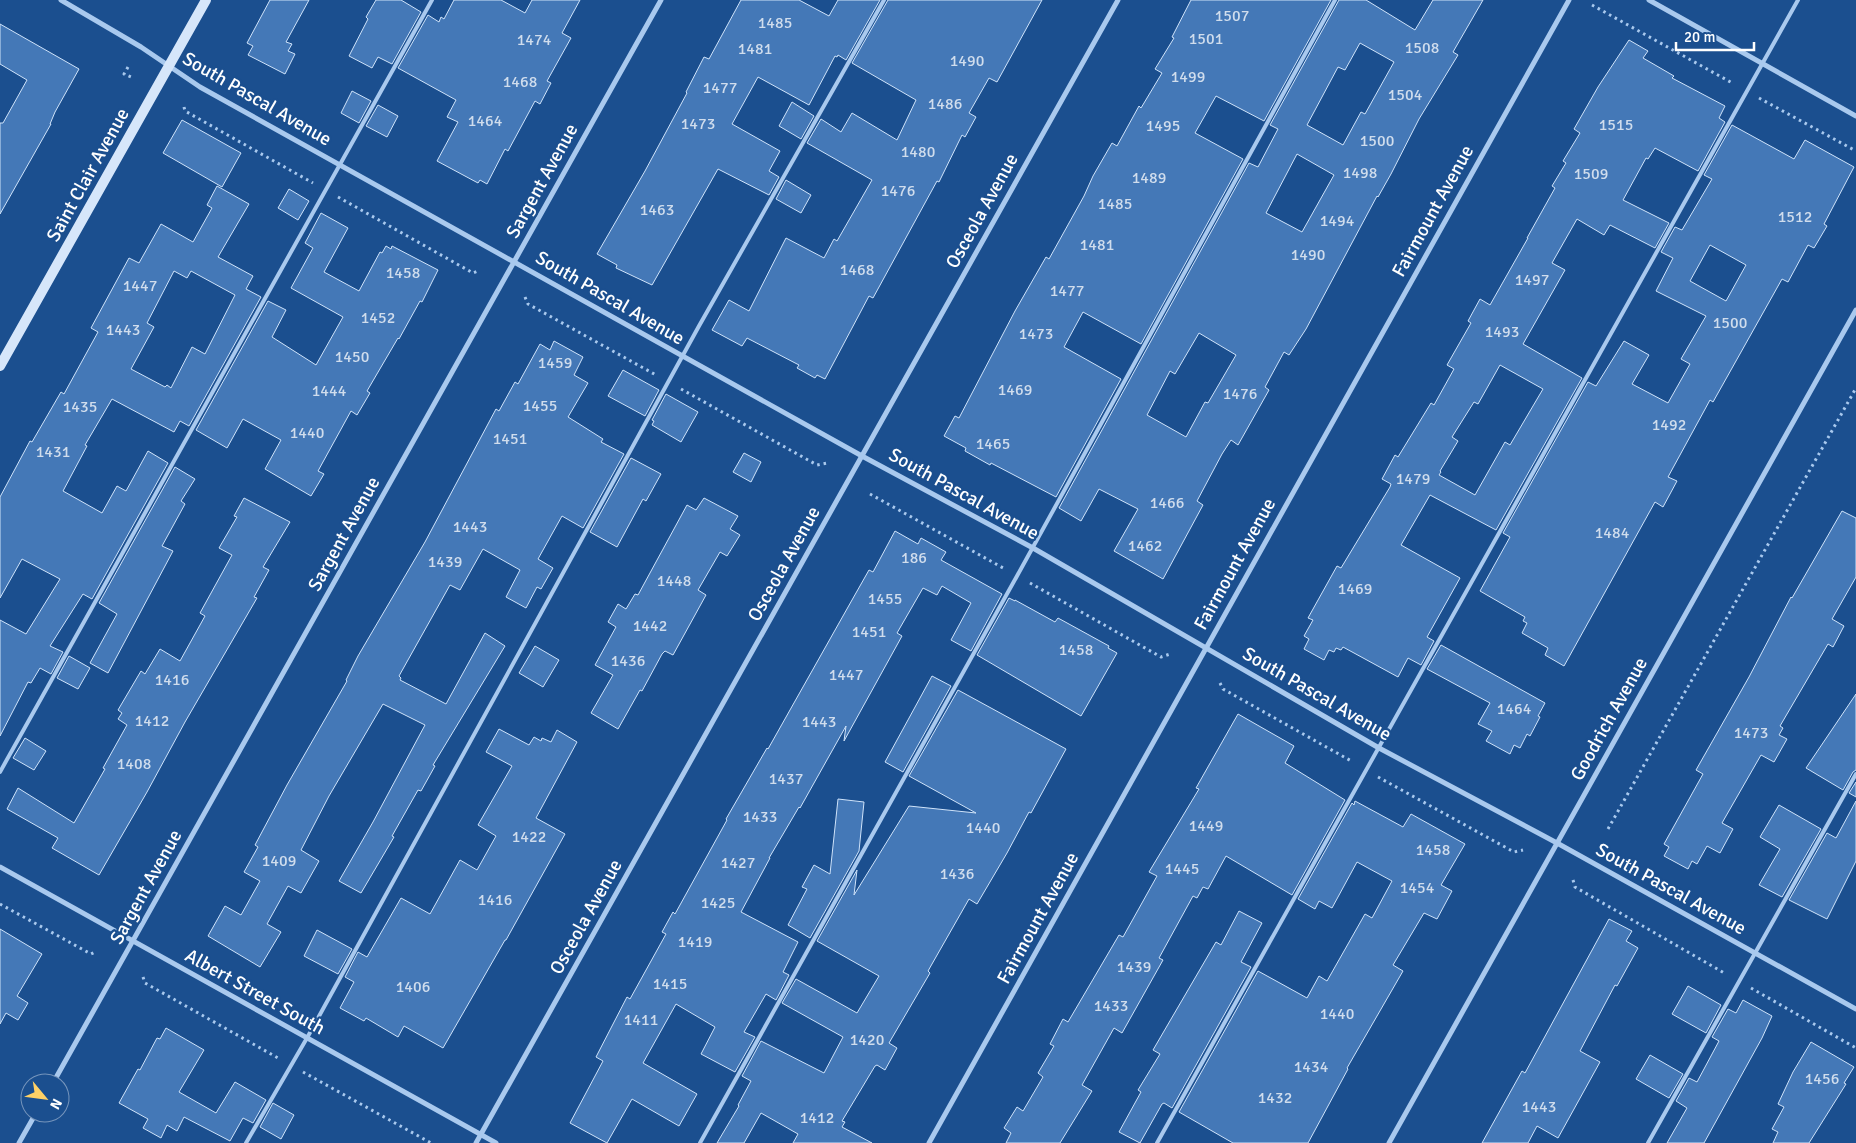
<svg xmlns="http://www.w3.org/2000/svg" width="1856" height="1143" viewBox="0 0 1856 1143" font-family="Signika,sans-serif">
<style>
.building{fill:#4478b7;stroke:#cfe3fa;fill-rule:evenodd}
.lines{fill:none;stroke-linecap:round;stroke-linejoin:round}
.path{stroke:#a9c9ee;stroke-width:3;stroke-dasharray:2.5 4;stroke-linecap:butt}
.lane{stroke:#a9c9ee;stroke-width:4}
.street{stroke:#a9c9ee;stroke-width:5}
.secondary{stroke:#d6e6fa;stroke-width:10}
.labels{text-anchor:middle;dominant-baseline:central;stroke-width:4.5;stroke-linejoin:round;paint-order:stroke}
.number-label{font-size:16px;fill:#d0dded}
.street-label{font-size:19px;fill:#fff;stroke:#1b4f8f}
</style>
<rect width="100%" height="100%" fill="#1b4f8f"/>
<g class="building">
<polygon points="270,0 309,0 286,42 292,44 288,51 295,54 285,74 248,55 253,46 247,43"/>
<polygon points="376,0 401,0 421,12 392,64 378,57 372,68 349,56 368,19 366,17"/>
<polygon points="454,0 501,0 525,13 532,0 580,0 562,33 571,38 547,81 551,83 540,104 535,101 508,151 505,149 487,184 480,180 478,183 437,161 458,122 447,117 456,100 398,68 428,15 439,22 441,17 444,19"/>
<polygon points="741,0 799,0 829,16 838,0 880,0 846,60 838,55 837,57 835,56 809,105 758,77 732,124 780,151 769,171 779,177 769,195 718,169 652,285 616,268 617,265 597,254 645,171 687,93 686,92 704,57 709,59"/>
<polygon points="888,0 1042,0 997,82 989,78 969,113 976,117 965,137 962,135 939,182 937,181 873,298 869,296 825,379 817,375 815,378 797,368 799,365 747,338 742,346 712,330 729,300 749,311 786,238 824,258 834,239 837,241 872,180 807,143 821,119 841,132 852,113 897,140 916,100 852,63"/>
<polygon points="1191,0 1331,0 1264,121 1216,96 1195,133 1243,159 1141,344 1083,312 1064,347 1121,379 1056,497 991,463 990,465 965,451 966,448 944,436 955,416 959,418 1015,311 1046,257 1049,259 1084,196 1093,176 1112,143 1117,146 1139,106 1141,108 1162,73 1155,69 1174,38 1172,37"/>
<path d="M1339,0H1366L1415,30L1433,0H1483L1453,52L1458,55L1419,119L1391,174L1378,197L1377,196L1306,329L1289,355L1284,352L1265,387L1269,390L1238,445L1231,440L1222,454L1197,501L1203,505L1163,579L1114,551L1138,509L1099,489L1081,521L1059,508L1249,163L1258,167L1278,129L1270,125ZM1360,43L1394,62L1365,114L1361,112L1343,145L1307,125L1338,67L1345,70ZM1297,154L1334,175L1302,232L1266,213ZM1199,333L1236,355L1208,403L1205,402L1186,437L1147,415L1170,371L1175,374Z"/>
<polygon points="0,24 79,69 55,112 50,124 51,124 0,214 0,123 3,123 27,80 0,64"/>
<path d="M1629,40L1648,51L1643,58L1674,76L1672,78L1725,106L1719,118L1725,122L1698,171L1655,148L1648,159L1646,158L1623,200L1669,223L1655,248L1610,225L1604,235L1577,219L1552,263L1565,270L1523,344L1582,378L1496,530L1430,495L1401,545L1460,578L1427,637L1434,641L1421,665L1408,658L1398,677L1343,647L1341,650L1336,648L1334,652L1329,650L1324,660L1304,649L1309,639L1304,636L1313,620L1308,618L1337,566L1341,568L1390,487L1391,484L1382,479L1395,455L1398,457L1431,403L1434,405L1454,369L1447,365L1471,323L1468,321L1480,299L1490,305L1528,238H1527L1555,188L1552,186L1566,163L1563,161L1580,133L1574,129L1598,87ZM1500,365L1543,389L1510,445L1505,442L1475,495L1439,475L1441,472L1440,471L1458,441L1452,437L1474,402L1478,404Z"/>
<polygon points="352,91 371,101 359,123 341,113"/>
<polygon points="792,102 814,116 801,139 779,126"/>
<polygon points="378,105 398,116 387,137 366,126"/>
<polygon points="182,120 241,153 222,187 163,153"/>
<path d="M1732,125L1794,159L1805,140L1854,167L1824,224L1827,226L1814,248L1808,245L1788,282L1782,279L1713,402L1710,400L1668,477L1677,481L1663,507L1655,502L1564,666L1545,655L1548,648L1522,633L1527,623L1523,621L1525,617L1480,591L1510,537L1503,533L1588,382L1596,386L1624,341L1649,355L1632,384L1668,403L1690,364L1681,359L1706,316L1656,291L1673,258L1661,252L1675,227L1682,230L1712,179L1704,175ZM1710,245L1746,265L1726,301L1690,281Z"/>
<polygon points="786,180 811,195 801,213 776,199"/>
<path d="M217,186L249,204L218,257L253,276L246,289L261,297L189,426L180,421L174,432L112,399L85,445L87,446L63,491L102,513L117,486L126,491L148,451L168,463L92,599L83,594L50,646L63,652L51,674L40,668L31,683L28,682L0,736V620L26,634L60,579L22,559L0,598V497L30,441L32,442L61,392L64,394L98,332L91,328L129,258L139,263L161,224L193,242L212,208L207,205ZM174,271L187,278L191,271L235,295L205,354L192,347L171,388L167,385L165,387L131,369L154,327L147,323Z"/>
<polygon points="289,189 309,201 298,220 278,208"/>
<polygon points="321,213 348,228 324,272 359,291 380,252 382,253 386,246 391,249 392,246 438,270 422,302 420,301 399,339 398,338 367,391 370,393 357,415 351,411 318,471 324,474 311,496 265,469 281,440 243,419 227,448 196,430 268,301 286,310 272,337 316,365 343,317 291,288 313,248 305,243"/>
<polygon points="554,341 583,357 574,375 588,383 568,417 603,439 601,442 624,454 583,528 562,516 538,559 553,568 541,589 537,587 526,608 506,597 520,570 483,549 460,590 450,585 399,676 401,678 400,680 446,704 485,633 505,646 433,765 435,766 421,791 418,790 392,836 394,837 361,893 339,881 373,822 425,725 383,704 329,796 301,850 319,861 301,893 288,886 267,924 281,932 260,967 208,936 225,906 241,915 260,881 244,872 258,847 255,845 287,785 347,681 346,680 358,656 425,542 496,409 499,411 515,382 518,384 540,344 550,350"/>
<polygon points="623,370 659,390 645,416 608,396"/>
<polygon points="666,394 698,412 681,442 652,425 654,421 652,420"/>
<polygon points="744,453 761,462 751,482 733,472"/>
<polygon points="631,458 661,474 646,501 643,499 617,547 590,532"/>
<polygon points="175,467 195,479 181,501 185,504 162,546 173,551 108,673 90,663 117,614 99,603"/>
<polygon points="244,498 290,522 263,567 269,570 254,597 257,598 185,722 147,792 99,875 52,848 58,838 7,809 18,788 74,823 105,769 103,768 127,725 118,719 122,713 118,710 141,671 145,674 160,649 180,661 205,616 200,613 232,555 219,548 237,517 234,516"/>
<polygon points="704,498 738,516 730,529 740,535 727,556 720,552 698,590 706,595 673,655 665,651 662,654 642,691 640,690 618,729 591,713 613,675 595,665 616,627 608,622 618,604 626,609 635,594 638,595 687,505 696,510"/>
<polygon points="1842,511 1856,518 1856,577 1832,619 1844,626 1833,647 1828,644 1780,726 1783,728 1779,735 1787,739 1774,762 1761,755 1722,823 1733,829 1720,853 1707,846 1697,864 1692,861 1688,869 1664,856 1669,847 1664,844 1703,774 1696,770 1749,677 1791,597 1792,598"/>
<polygon points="895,531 918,544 921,538 946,552 941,560 1002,594 971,651 951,640 971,603 942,586 937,595 923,588 897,633 902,636 844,741 846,726 800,808 799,807 769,858 770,858 741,912 798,942 783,972 789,975 776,1000 766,994 744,1032 755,1037 735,1072 701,1054 715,1027 676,1004 643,1063 697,1094 679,1126 632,1099 607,1143 570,1123 603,1061 596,1057 627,997 630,999 666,934 662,932 673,912 675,914 727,820 726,819 767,748 768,749 852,600 869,570 873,572"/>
<polygon points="1009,598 1015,601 1015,600 1055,622 1058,618 1109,646 1108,648 1117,653 1081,716 977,655"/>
<polygon points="1441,645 1545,703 1538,716 1540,717 1530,736 1527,734 1520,748 1514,745 1510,754 1486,741 1492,731 1478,724 1490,703 1427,669"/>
<polygon points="535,646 559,660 543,687 519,673"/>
<polygon points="69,656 90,668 78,689 57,678"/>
<polygon points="932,676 951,686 903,772 885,762"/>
<polygon points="958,690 1066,749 1031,813 1029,812 1007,853 977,904 969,899 928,971 930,973 889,1043 897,1048 885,1070 877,1065 875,1066 842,1121 845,1122 842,1127 872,1143 793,1143 798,1134 761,1113 744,1143 717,1143 739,1106 738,1105 751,1081 742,1076 761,1041 824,1073 843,1037 782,1003 796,979 857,1013 879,976 817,941 857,870 854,895 909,806 976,813 909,776"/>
<polygon points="1856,694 1856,770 1853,772 1843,790 1806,768"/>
<polygon points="1238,714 1294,746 1285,763 1345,800 1292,895 1226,856 1208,889 1203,887 1197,898 1193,896 1159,958 1163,960 1122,1033 1114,1028 1082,1085 1092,1091 1060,1143 1006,1143 1011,1133 1004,1128 1017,1107 1023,1111 1043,1077 1038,1073 1054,1046 1050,1044 1063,1019 1068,1022 1119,935 1123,937 1157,876 1149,872 1199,789 1196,788"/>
<polygon points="499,729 529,745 534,737 541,741 542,738 551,742 557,730 577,742 536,818 565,834 506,940 505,940 443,1048 404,1026 398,1037 366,1018 364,1021 340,1008 354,982 345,977 358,952 367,957 401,898 430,914 460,860 477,870 496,836 478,825 512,766 486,752"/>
<polygon points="25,738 46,751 34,770 13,758"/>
<polygon points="1856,782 1856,797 1849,793"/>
<polygon points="838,799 864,802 859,851 810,938 788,925 807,889 802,887 814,865 830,874"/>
<polygon points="1355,801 1403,827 1411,814 1465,844 1441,885 1452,891 1437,919 1424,913 1393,965 1403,971 1347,1068 1348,1069 1308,1143 1233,1143 1179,1112 1258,971 1307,998 1319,976 1327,981 1365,914 1372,918 1392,881 1357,862 1332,908 1319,901 1315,909 1298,899 1352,803 1354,805"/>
<polygon points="1856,801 1856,861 1827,919 1789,900 1827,833 1836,838"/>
<polygon points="1779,805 1821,829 1782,897 1759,885 1780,849 1760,837"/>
<polygon points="1239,911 1262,923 1241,962 1251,967 1172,1108 1164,1103 1162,1104 1140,1143 1119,1132 1141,1092 1138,1090 1160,1054 1153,1050 1216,942 1221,945"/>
<polygon points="1609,919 1632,931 1626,941 1638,948 1617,986 1615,985 1580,1051 1600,1062 1558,1138 1537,1126 1528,1143 1482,1143 1522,1071 1525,1073"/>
<polygon points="0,929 42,954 17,996 28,1003 18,1020 6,1013 0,1024"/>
<polygon points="317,930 352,949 338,974 304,956"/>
<polygon points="1688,986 1721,1005 1706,1033 1672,1014"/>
<polygon points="1743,1000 1772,1016 1762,1038 1704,1143 1667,1143 1687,1108 1676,1101 1689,1078 1697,1082 1719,1041 1712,1037 1728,1009 1736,1013"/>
<polygon points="166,1028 204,1050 179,1092 216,1113 235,1082 266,1100 253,1123 243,1118 230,1141 184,1117 177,1131 167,1125 161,1138 143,1128 148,1119 119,1103 138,1069 140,1070 157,1038 160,1039"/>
<polygon points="1811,1042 1854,1067 1844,1083 1846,1084 1809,1143 1773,1143 1778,1132 1772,1129 1784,1107 1778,1104 1793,1072"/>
<polygon points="1650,1055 1683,1074 1669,1098 1636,1079"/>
<polygon points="273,1103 294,1115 281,1139 260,1127"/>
</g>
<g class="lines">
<g class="path">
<polyline points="1592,5 1734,84"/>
<polyline points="128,67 124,74 131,77"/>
<polyline points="1759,98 1856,151"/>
<polyline points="184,107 185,111 313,183"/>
<polyline points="338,197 473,273 478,271"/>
<polyline points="525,297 528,304 656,375"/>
<polyline points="681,389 817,465 827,463"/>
<polyline points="870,494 1005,569"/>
<polyline points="1030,583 1161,657 1170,654"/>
<polyline points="1220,683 1223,689 1353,762"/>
<polyline points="1378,777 1514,852 1523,850"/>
<polyline points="1608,829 1856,388"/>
<polyline points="1573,880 1575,887 1726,974"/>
<polyline points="0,904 91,954 95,952"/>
<polyline points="143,977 145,983 278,1058"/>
<polyline points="1751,988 1856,1048"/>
<polyline points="303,1072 431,1143"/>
</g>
<g class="lane">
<polyline points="0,772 432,0"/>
<polyline points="246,1143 307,1038 699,326 884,0"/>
<polyline points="700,1143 1017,576 1335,0"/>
<polyline points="1157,1143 1798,0"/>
<polyline points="1648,1143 1856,774"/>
</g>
<g class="street">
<polyline points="61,0 141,47 200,87 862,456 1033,548 1379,748 1557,843 1856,1009"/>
<polyline points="1649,0 1856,116"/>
<polyline points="0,867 496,1143"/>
<polyline points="53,1083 661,0"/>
<polyline points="19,1143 36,1113"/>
<polyline points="476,1143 1118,0"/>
<polyline points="929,1143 1569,0"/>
<polyline points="1389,1143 1856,310"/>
</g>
<polyline class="secondary" points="0,366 206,0"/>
</g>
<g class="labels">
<g class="number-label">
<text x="1232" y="16">1507</text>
<text x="775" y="23">1485</text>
<text x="1206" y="39">1501</text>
<text x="534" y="40">1474</text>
<text x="1422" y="48">1508</text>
<text x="755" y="49">1481</text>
<text x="967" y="61">1490</text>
<text x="1188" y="77">1499</text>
<text x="520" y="82">1468</text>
<text x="720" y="88">1477</text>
<text x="1405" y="95">1504</text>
<text x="945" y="104">1486</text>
<text x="485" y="121">1464</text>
<text x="698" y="124">1473</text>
<text x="1616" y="125">1515</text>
<text x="1163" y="126">1495</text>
<text x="1377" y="141">1500</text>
<text x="918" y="152">1480</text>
<text x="1360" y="173">1498</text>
<text x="1591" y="174">1509</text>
<text x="1149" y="178">1489</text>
<text x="898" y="191">1476</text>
<text x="1115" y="204">1485</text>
<text x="657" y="210">1463</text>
<text x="1795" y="217">1512</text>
<text x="1337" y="221">1494</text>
<text x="1097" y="245">1481</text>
<text x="1308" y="255">1490</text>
<text x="857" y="270">1468</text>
<text x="403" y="273">1458</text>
<text x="1532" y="280">1497</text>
<text x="140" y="286">1447</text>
<text x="1067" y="291">1477</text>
<text x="378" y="318">1452</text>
<text x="1730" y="323">1500</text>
<text x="123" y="330">1443</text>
<text x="1502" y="332">1493</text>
<text x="1036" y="334">1473</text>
<text x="352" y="357">1450</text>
<text x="555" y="363">1459</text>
<text x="1015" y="390">1469</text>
<text x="329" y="391">1444</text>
<text x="1240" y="394">1476</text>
<text x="540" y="406">1455</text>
<text x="80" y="407">1435</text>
<text x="1669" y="425">1492</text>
<text x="307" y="433">1440</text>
<text x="510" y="439">1451</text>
<text x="993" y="444">1465</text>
<text x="53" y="452">1431</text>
<text x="1413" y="479">1479</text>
<text x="1167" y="503">1466</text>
<text x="470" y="527">1443</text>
<text x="1612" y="533">1484</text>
<text x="1145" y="546">1462</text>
<text x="914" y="558">186</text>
<text x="445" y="562">1439</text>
<text x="674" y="581">1448</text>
<text x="1355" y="589">1469</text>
<text x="885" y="599">1455</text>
<text x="650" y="626">1442</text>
<text x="869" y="632">1451</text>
<text x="1076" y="650">1458</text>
<text x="628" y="661">1436</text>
<text x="846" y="675">1447</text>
<text x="172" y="680">1416</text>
<text x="1514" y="709">1464</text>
<text x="152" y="721">1412</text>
<text x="819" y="722">1443</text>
<text x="1751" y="733">1473</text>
<text x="134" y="764">1408</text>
<text x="786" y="779">1437</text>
<text x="760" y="817">1433</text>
<text x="1206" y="826">1449</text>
<text x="983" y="828">1440</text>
<text x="529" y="837">1422</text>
<text x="1433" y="850">1458</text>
<text x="279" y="861">1409</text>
<text x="738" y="863">1427</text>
<text x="1182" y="869">1445</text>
<text x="957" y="874">1436</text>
<text x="1417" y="888">1454</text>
<text x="495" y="900">1416</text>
<text x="718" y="903">1425</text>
<text x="695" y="942">1419</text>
<text x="1134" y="967">1439</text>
<text x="670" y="984">1415</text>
<text x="413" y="987">1406</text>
<text x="1111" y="1006">1433</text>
<text x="1337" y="1014">1440</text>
<text x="641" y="1020">1411</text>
<text x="867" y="1040">1420</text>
<text x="1311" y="1067">1434</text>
<text x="1822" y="1079">1456</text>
<text x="1275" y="1098">1432</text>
<text x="1539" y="1107">1443</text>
<text x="817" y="1118">1412</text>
</g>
<g class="street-label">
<text transform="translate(257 99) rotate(30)">South Pascal Avenue</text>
<text transform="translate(88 175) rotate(-61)">Saint Clair Avenue</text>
<text transform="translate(542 181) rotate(-61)">Sargent Avenue</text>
<text transform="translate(982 211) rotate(-61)">Osceola Avenue</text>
<text transform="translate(1433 211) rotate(-61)">Fairmount Avenue</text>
<text transform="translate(610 298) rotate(30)">South Pascal Avenue</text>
<text transform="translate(964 494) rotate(29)">South Pascal Avenue</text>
<text transform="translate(344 534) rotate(-61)">Sargent Avenue</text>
<text transform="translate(784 564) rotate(-61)">Osceola Avenue</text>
<text transform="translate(1235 564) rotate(-61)">Fairmount Avenue</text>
<text transform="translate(1317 694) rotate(30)">South Pascal Avenue</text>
<text transform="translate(1609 719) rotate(-61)">Goodrich Avenue</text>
<text transform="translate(146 887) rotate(-61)">Sargent Avenue</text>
<text transform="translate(1671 889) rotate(29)">South Pascal Avenue</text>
<text transform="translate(586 917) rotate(-61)">Osceola Avenue</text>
<text transform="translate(1038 918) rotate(-61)">Fairmount Avenue</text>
<text transform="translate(255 992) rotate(29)">Albert Street South</text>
</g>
</g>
<g transform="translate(45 1098) rotate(119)"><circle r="24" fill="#1b4f8f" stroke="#7695bc"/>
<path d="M0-4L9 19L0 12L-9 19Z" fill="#ffd166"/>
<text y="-8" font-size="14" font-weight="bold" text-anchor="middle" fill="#ffffff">N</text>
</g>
<path d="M1676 42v8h78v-8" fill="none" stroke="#ffffff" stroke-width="2.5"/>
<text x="1684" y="42" font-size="15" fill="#ffffff" stroke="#1b4f8f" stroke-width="4" paint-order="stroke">20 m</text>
</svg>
